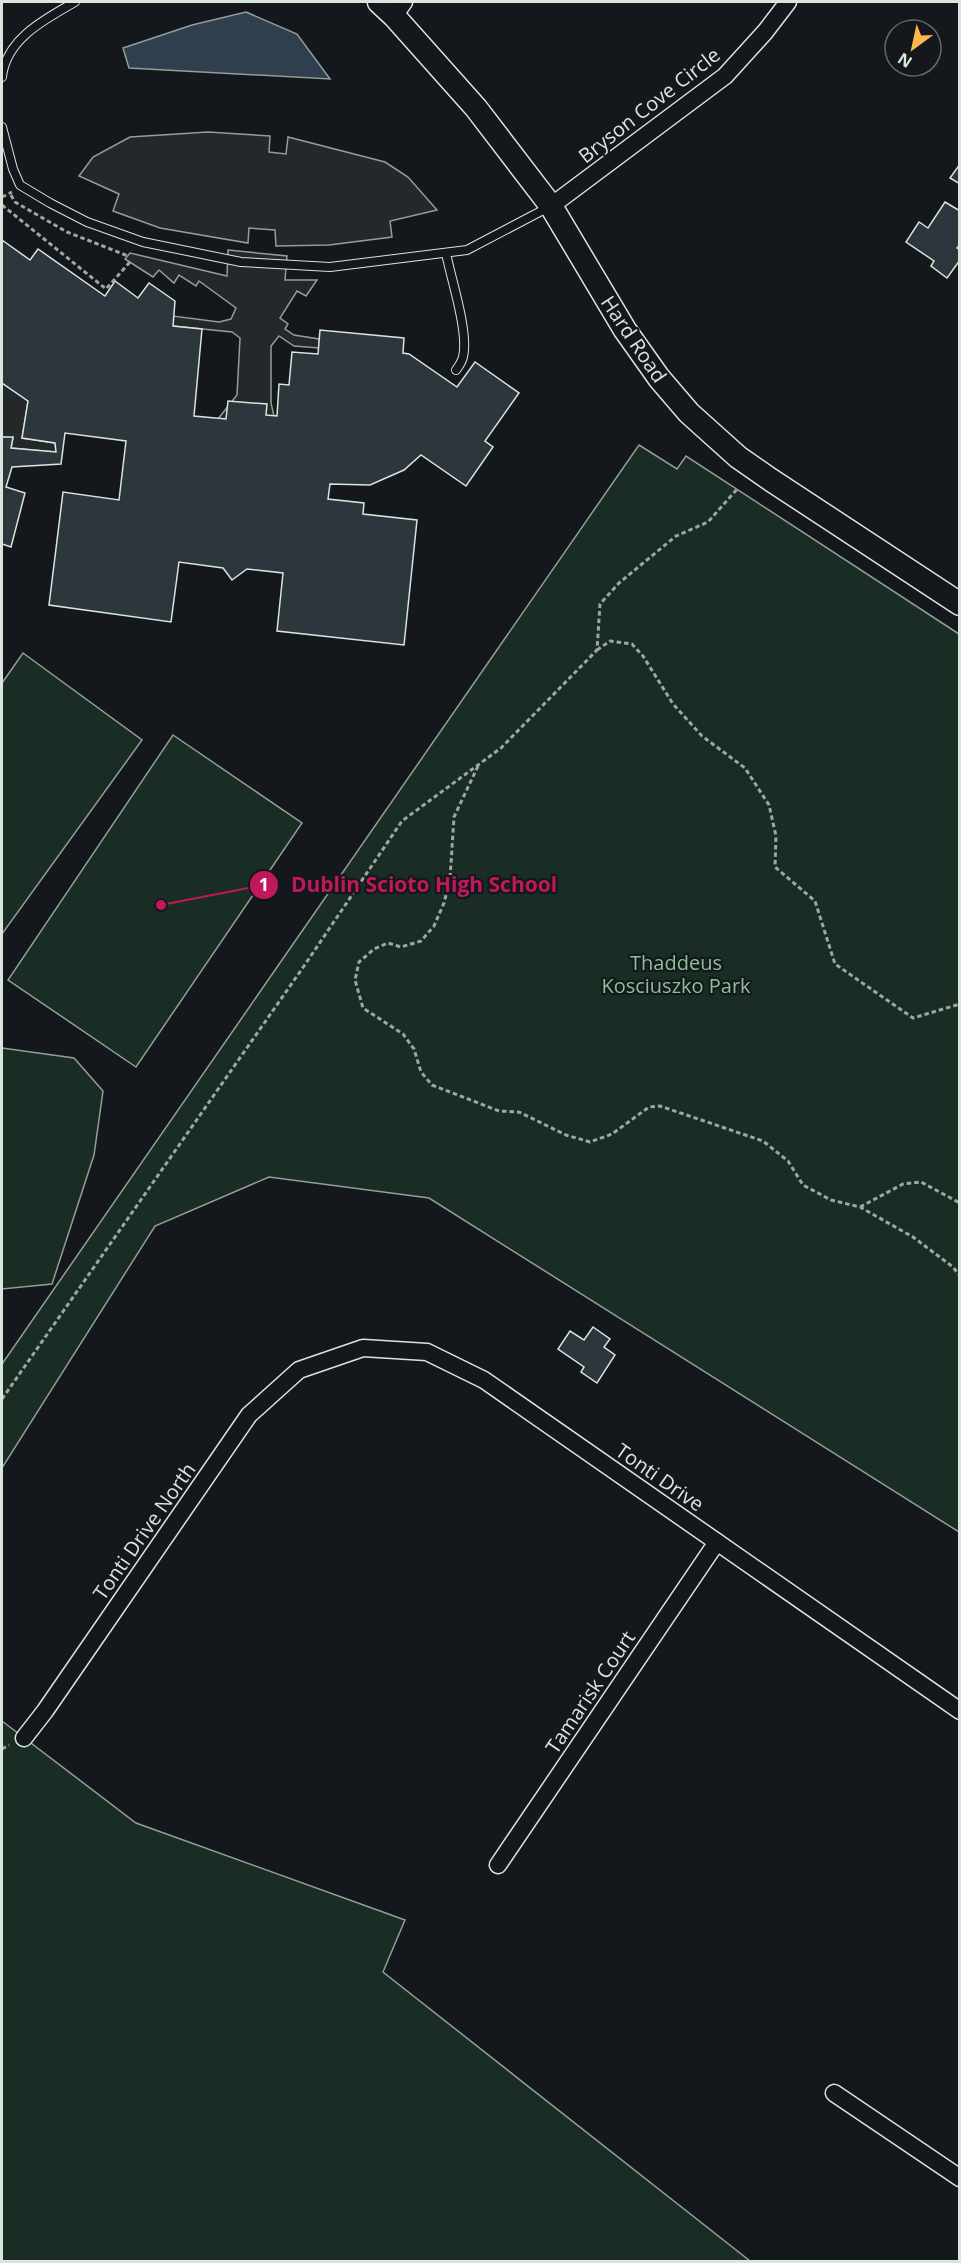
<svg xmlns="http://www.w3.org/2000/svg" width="961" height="2263" viewBox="0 0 961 2263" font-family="'Open Sans',sans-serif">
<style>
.green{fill:#1a2d24;stroke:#939e99;stroke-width:1.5}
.parking{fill:#24282b;stroke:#939e99;stroke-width:1.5}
.water{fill:#2f3f4d;stroke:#939e99;stroke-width:1.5}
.building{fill:#2c363c;stroke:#d8e6dc;stroke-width:1.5}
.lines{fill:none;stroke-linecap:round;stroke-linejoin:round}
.service-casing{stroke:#d8e6dc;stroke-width:10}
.minor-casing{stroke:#d8e6dc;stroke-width:19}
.secondary-casing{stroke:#d8e6dc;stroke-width:25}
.path{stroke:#9da8a2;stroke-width:3;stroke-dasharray:4.5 3;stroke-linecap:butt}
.service{stroke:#14181c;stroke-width:8}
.minor{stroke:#14181c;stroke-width:16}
.secondary{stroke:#14181c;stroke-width:22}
.labels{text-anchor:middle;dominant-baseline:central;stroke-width:4.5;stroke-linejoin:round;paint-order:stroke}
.street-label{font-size:20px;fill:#d8e6dc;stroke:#14181c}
.park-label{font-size:20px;fill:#8ac095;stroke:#14181c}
.leader{fill:none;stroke:#c2185b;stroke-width:2}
.callout-dot{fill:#c2185b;stroke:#14181c;stroke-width:2}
.mark-label{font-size:18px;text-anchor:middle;font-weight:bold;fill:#fff}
.callout-label{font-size:21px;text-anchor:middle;font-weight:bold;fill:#c2185b;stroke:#14181c;stroke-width:4.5;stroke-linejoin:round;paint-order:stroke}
</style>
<rect width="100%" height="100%" fill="#14181c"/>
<g class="green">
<polygon points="639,445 677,469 686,456 959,634 959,1532 429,1198 269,1177 155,1226 2,1468 2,1364"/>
<polygon points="23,653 142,740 2,934 2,683"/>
<polygon points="173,735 302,823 136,1067 8,980"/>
<polygon points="2,1048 74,1058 103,1091 94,1155 52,1284 2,1289"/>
<polygon points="2,1721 136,1823 405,1920 383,1972 750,2261 2,2261"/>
</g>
<g class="parking">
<polygon points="208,132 270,136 269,152 286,154 288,137 385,162 408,177 437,210 390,221 392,237 329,245 276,246 275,230 249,228 248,243 160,228 113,211 119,194 79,176 93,157 130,137"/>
<polygon points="228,250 287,256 285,280 317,280 306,296 297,291 280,318 288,324 285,329 294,335 319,339 319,348 294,346 279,336 271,346 271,403 274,416 218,419 237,395 240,338 232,332 173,326 173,316 219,322 231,319 236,308 199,281 196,286 179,275 174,283 159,270 153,277 125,259 130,253 227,276"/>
<polygon points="2,383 28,401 22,438 55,443 56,452 11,448 13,438 2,437"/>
</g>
<polygon class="water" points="246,12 297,34 330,79 129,68 123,48 192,25"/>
<g class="building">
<polygon points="960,164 960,184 950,178"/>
<polygon points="945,202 960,211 960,245 957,248 960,250 960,260 947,278 931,266 934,261 906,242 919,222 928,228"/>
<polygon points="2,240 30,260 38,249 105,296 115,281 138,298 149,283 175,301 173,326 202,329 194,416 226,419 228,401 267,404 266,415 277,416 279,384 289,385 292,352 318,354 320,330 404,338 403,353 409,354 457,387 475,362 519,393 485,441 493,447 466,486 421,455 404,470 370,485 330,484 328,499 364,503 363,514 417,520 404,645 277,631 283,573 247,569 232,580 223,568 179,562 171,622 49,605 63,492 119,500 126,441 65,433 61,464 12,467 6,487 25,493 11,547 2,544 2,437 13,437 11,448 56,452 55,443 22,438 28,401 2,383"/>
<polygon points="593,1327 610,1339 604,1347 615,1355 597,1383 581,1372 584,1367 558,1349 570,1331 584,1340"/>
</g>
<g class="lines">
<g class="service-casing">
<g id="service">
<path d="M2,77C6,39 45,19 75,2"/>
<polyline points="2,127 13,169 20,185 50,203 87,222 143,242 241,262 330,267 467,250 549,207"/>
<path d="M446,253C451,279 469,332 463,357C462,361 459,366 456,370"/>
</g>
</g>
<g class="minor-casing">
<g id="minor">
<polyline points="394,16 404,2"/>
<polyline points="551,206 725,76 765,32 788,2"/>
<polyline points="24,1738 45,1711 249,1415 299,1370 363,1348 427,1352 484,1380 960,1711"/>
<polyline points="498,1865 717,1542"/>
<polyline points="834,2093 960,2178"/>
</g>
</g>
<g class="secondary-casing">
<polyline id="secondary" points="379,2 394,16 476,108 551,206 625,330 659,378 689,413 738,457 771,480 960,604"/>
</g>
<g class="path">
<polyline points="11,195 15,202 67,232 128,256"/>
<polyline points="2,197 12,192"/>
<polyline points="2,205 106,289 130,262"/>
<polyline points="597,650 610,641 632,644 643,656 673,704 702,736 745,768 769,805 776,836 775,867 815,901 835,964 913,1018 960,1004"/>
<polyline points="478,766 454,817 450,879 444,903 434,926 421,941 401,947 388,943 374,949 359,962 355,980 363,1008 403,1034 414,1049 421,1072 432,1085 499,1111 519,1112 566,1135 590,1142 612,1134 649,1107 660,1106 763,1141 788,1161 803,1185 831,1200 860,1207 913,1237 953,1267 960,1276"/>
<polyline points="860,1207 903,1184 921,1182 960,1203"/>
<polyline points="2,1399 304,966 402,821 501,748 597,650 600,604 619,583 676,536 708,522 738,488"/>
<polyline points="2,1749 9,1745"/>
</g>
<use href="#service" class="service"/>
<use href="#minor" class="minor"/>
<use href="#secondary" class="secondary"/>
</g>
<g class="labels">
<g class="street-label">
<text transform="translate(649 105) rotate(-38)">Bryson Cove Circle</text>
<text transform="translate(634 339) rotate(56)">Hard Road</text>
<text transform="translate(660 1477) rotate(35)">Tonti Drive</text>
<text transform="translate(144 1531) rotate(-55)">Tonti Drive North</text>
<text transform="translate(590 1692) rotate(-56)">Tamarisk Court</text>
</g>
<g class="park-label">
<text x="676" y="962">Thaddeus<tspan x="676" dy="23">Kosciuszko Park</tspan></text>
</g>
</g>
<path class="leader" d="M161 905L264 885"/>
<g class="callout-dot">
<circle cx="161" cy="905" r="6"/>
<circle cx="264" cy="885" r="15"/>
</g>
<g class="mark-label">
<text x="264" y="891">1</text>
</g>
<g class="callout-label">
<text x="424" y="892">Dublin Scioto High School</text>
</g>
<rect width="961" height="2263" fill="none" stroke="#d8e6dc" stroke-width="6"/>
<g transform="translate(913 48) rotate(213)"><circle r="28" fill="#14181c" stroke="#626a69" stroke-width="1.5"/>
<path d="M0-4.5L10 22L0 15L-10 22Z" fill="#ffb74d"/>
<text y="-9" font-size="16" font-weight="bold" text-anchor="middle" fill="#d8e6dc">N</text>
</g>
</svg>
